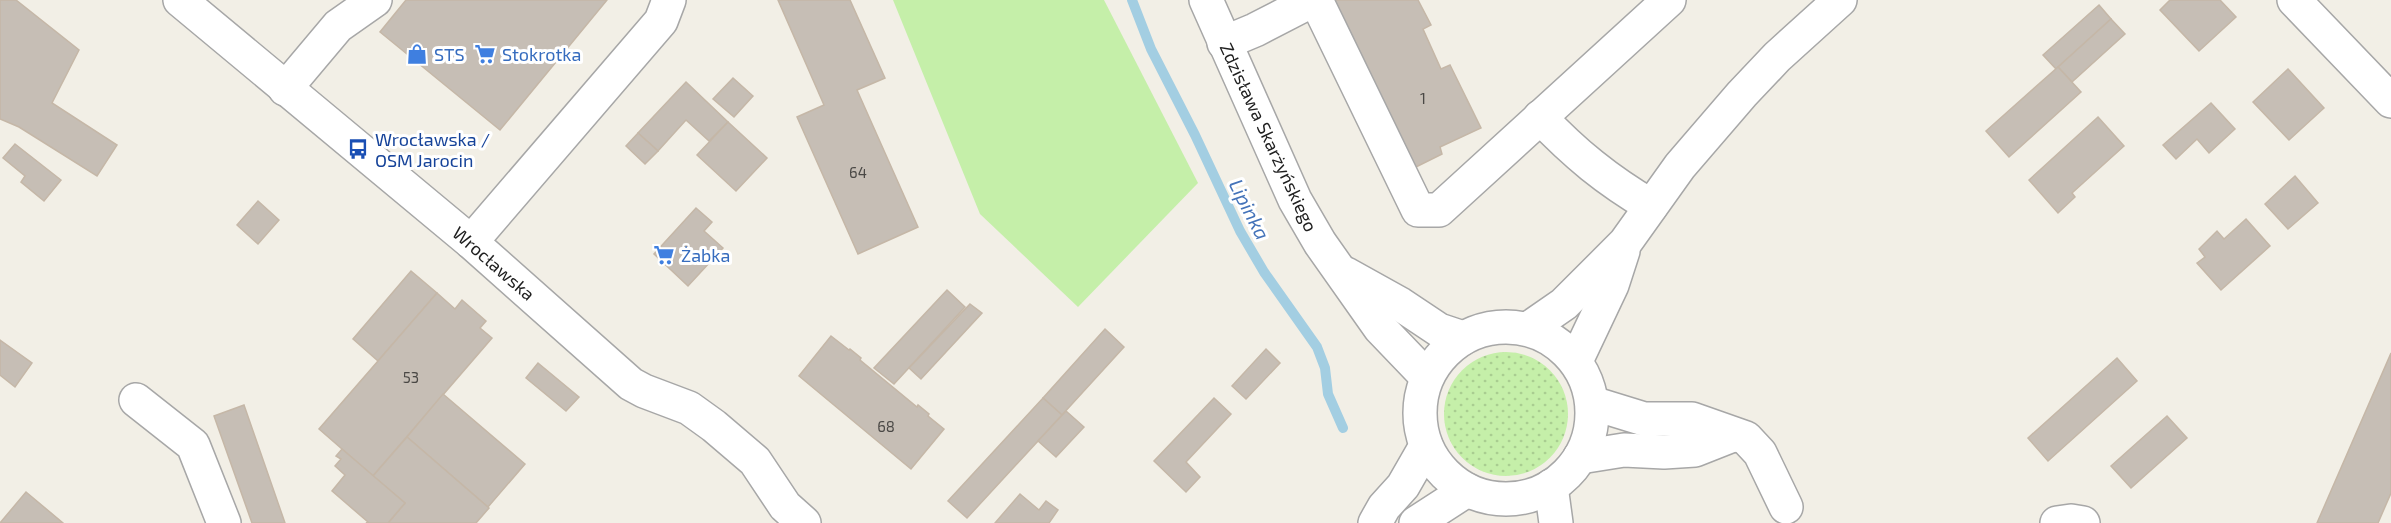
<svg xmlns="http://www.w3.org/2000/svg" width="2391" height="523" viewBox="0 0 2391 523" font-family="'Exo 2',sans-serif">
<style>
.grass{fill:url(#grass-dots)}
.garden{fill:#c5efa9}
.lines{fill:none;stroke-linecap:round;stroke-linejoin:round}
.stream{stroke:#a3cee2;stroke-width:10}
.building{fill:#c6beb5;stroke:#c5b7a7;stroke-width:1.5}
.minor-casing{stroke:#a7a7a7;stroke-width:36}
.minor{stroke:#fff;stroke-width:33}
.labels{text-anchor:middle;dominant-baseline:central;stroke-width:6;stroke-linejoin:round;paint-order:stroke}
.number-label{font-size:15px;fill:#4a4845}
.shop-label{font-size:18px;fill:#366cbe;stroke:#fff;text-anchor:start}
.street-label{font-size:18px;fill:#202020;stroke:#fff}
.transit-label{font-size:18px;fill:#164399;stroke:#fff;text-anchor:start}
.water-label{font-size:20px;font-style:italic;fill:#4473b9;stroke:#fff}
</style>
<defs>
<pattern id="grass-dots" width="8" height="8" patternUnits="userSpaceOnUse" patternTransform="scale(1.5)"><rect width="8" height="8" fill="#c5efa9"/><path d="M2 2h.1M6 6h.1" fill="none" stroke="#a9cd91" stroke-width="1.8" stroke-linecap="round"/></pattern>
</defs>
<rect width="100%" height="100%" fill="#f2efe6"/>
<circle class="grass" cx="1506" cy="414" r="62"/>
<polygon class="garden" points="893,0 1104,0 1198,183 1078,307 980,214"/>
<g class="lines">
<polyline class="stream" points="1132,0 1151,49 1195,135 1240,231 1264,272 1317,347 1325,368 1328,394 1343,428"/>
</g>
<g class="building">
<polygon points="0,0 16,0 79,50 52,103 117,145 97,176 19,127 0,119"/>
<polygon points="406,0 607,0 500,130 380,32"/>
<polygon points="778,0 850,0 885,78 857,90 918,227 858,254 797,117 824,105"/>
<polygon points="1329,0 1418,0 1431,25 1423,29 1441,69 1450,65 1481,128 1440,147 1442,154 1414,168"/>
<polygon points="2170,0 2220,0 2236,17 2199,51 2160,10"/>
<polygon points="2099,5 2111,19 2056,69 2043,55"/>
<polygon points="2111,19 2125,34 2072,82 2058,67"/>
<polygon points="2058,67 2081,92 2009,157 1986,131"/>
<polygon points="2288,69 2324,108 2289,140 2253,102"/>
<polygon points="733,78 753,96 734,117 713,99"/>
<polygon points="686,82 728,122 709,141 686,120 658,151 638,133"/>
<polygon points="2211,103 2235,129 2209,153 2197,139 2176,159 2163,145"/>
<polygon points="2098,117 2124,146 2072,193 2075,197 2058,213 2029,180"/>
<polygon points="728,122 767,158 736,191 697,155"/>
<polygon points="638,133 658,151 645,164 626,146"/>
<polygon points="15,144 61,180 44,201 21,182 25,176 3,158"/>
<polygon points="2295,176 2318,203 2288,229 2265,204"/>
<polygon points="258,201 279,220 258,244 237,225"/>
<polygon points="696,208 712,222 704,231 723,248 688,286 654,254"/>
<polygon points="2246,219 2270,246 2221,290 2197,263 2205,257 2199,249 2217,231 2224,239"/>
<polygon points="411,271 437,293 378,361 353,339"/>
<polygon points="947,290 965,307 894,384 874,368"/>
<polygon points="437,293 455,309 462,300 486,321 480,328 492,338 373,476 319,429"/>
<polygon points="970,304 982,313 921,379 909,368"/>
<polygon points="1105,329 1124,347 1062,415 1043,398"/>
<polygon points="831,336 849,350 850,349 861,358 860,360 917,407 918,405 929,414 928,416 944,429 911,469 799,376"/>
<polygon points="0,340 32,363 15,387 0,375"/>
<polygon points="1266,349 1280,363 1246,399 1232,386"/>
<polygon points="2391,353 2391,493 2378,523 2317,523"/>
<polygon points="2117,358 2137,381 2048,461 2028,438"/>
<polygon points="538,363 579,397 566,411 526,378"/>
<polygon points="443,394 525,464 488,507 407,437"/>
<polygon points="1043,398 1062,415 967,518 948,501"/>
<polygon points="1214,398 1231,414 1186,462 1200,477 1186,492 1154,461"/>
<polygon points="244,405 285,523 252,523 214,416"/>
<polygon points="1066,411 1084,427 1056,457 1038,441"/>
<polygon points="2167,416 2187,438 2131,488 2111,466"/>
<polygon points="407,437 489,508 476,523 388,523 405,503 373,476"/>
<polygon points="342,449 405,503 388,523 366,523 368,522 332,491 345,475 335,466 341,459 336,456"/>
<polygon points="26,492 63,523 0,523"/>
<polygon points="1020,494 1039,510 1046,501 1058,510 1049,523 995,523"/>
</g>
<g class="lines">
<g class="minor-casing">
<g id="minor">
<polyline points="180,0 471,242 631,384 644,391 689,408 714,426 755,461 785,506 804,523"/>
<polyline points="1206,0 1295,200 1320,243 1380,328 1427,377"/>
<polyline points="1316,0 1418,210 1439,210 1669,0"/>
<polyline points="2294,0 2391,101"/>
<polyline points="1224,43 1255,30 1313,0"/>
<polyline points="285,89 338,26 375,0"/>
<path d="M1540,117C1575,154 1607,180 1651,206"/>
<polyline points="471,242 661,21 669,0"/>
<polyline points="1346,274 1400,304 1439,330 1463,338"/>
<circle cx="1506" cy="413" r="86"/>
<polyline points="1528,329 1564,304 1625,243 1680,166 1742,94 1777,57 1840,0"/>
<polyline points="1576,361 1612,285 1623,251"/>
<polyline points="136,400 193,445 224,523"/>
<polyline points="1592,403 1644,419 1692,419 1746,438 1760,453 1786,507"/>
<polyline points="1580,457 1624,450 1664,452 1695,450 1733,435"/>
<polyline points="1551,486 1556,523"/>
<polyline points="1375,523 1384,507 1403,486 1426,446"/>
<polyline points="1416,523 1467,490"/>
<polyline points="2057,523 2071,521 2083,523"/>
</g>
</g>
<use href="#minor" class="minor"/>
</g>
<defs>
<g id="shop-bare" transform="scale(1.62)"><path d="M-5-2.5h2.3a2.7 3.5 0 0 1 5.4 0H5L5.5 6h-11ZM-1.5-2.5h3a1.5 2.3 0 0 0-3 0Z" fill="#3f7fe0" stroke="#fff" stroke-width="2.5" paint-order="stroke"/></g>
<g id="supermarket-bare" transform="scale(1.62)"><path d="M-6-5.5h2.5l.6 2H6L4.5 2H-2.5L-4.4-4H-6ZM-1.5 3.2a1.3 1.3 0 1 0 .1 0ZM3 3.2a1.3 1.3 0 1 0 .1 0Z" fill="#3f7fe0" stroke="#fff" stroke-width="2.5" paint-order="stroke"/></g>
<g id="bus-bare" transform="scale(1.62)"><path d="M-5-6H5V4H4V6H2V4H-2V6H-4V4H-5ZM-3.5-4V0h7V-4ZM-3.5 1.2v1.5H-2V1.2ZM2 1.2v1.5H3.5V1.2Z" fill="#1a4fb4" stroke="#fff" stroke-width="2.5" paint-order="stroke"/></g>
</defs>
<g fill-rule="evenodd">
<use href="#shop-bare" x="417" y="54"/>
<use href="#supermarket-bare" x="485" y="54"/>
<use href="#bus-bare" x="358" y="149"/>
<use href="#supermarket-bare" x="664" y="255"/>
</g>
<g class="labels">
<g class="number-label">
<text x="1423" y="98">1</text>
<text x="858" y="172">64</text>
<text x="411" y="377">53</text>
<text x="886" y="426">68</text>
</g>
<g class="shop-label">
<text x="434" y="54">STS</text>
<text x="502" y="54">Stokrotka</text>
<text x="681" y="255">Żabka</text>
</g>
<g class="street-label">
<text transform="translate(1269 137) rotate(65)">Zdzisława Skarżyńskiego</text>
<text transform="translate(494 263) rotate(41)">Wrocławska</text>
</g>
<g class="transit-label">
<text x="375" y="139">Wrocławska /<tspan x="375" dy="21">OSM Jarocin</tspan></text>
</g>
<g class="water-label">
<text transform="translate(1250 209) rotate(63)">Lipinka</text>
</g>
</g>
</svg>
